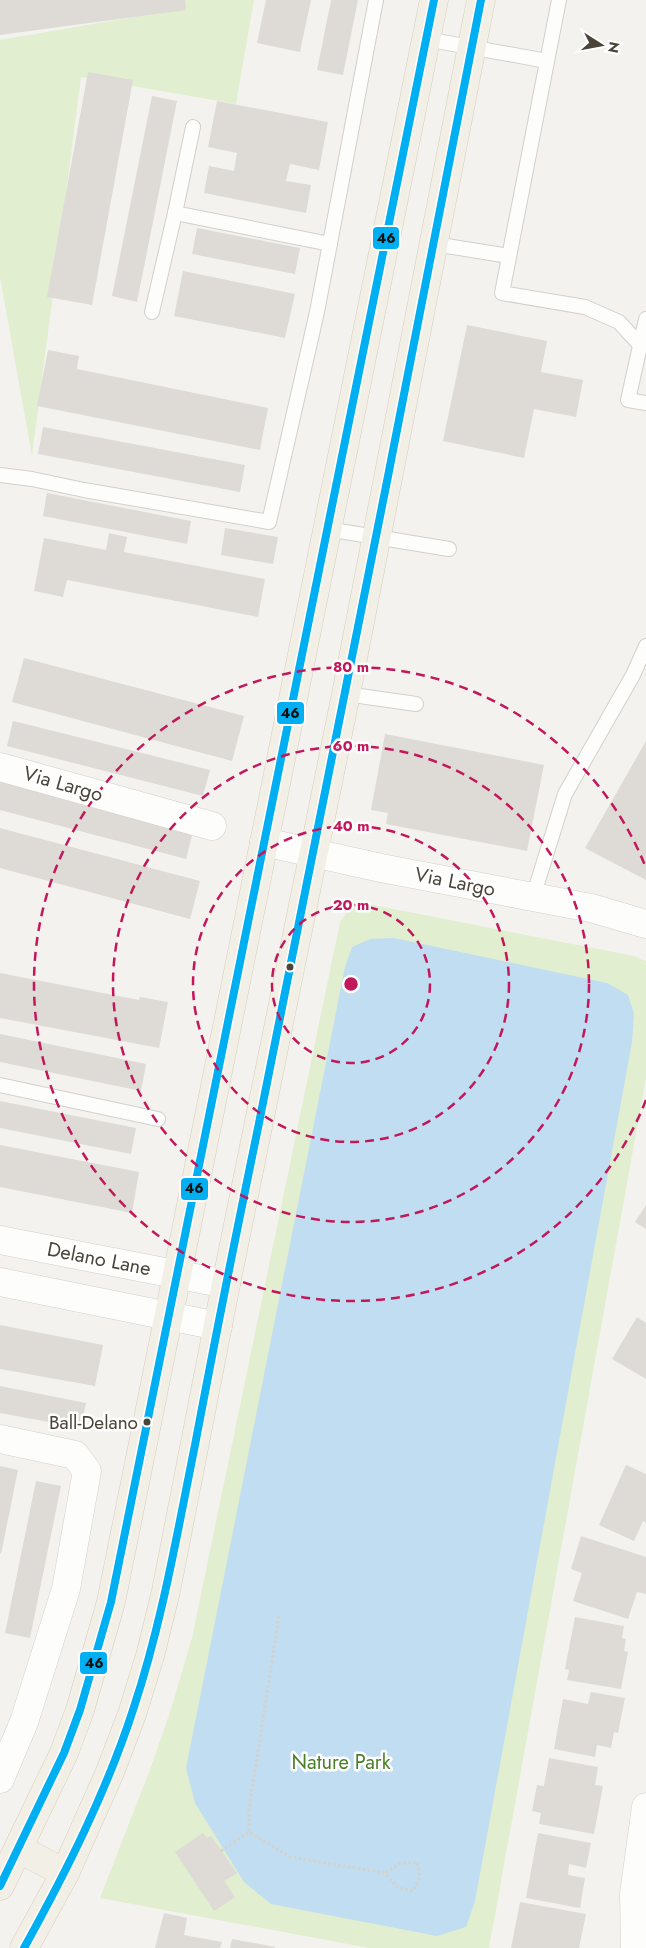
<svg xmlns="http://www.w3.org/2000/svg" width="646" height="1948" viewBox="0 0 646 1948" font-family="Jost,sans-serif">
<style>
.green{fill:#e1eecf}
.water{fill:#c0ddf1}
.building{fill:#dedbd6}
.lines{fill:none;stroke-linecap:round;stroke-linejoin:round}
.service-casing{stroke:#d2d0cb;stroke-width:16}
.minor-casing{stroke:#d2d0cb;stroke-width:29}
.primary-casing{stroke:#d6cebb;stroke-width:29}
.path{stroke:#d3d2cc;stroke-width:3;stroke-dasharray:2.5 2.5;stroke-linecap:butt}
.service{stroke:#fdfdfc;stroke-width:14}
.minor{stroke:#fdfdfc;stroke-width:28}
.primary{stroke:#f2efe6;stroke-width:28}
.bus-1-casing{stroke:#fff;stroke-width:11}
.bus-1{stroke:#00aff2;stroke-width:8}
.ring{fill:none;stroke:#c2185b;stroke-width:2.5;stroke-dasharray:9 6}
.bus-dot{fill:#4b4439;stroke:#fff;stroke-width:2}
.labels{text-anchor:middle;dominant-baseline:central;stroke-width:5;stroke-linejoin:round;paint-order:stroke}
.bus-label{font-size:19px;fill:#4b4439;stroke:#fff;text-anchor:end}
.street-label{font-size:20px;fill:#4b4439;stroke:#fff}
.park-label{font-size:20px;fill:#4a7f2a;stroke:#fff}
.centre{fill:#c2185b;stroke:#fff;stroke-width:2.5}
.ring-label{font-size:15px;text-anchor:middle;font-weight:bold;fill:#c2185b;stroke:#fff;stroke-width:5;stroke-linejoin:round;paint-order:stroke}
.line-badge{stroke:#fff;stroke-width:2}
.pale-badge-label{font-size:14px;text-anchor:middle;font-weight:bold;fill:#111}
</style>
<rect width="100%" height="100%" fill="#f4f2ee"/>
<g class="green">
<polygon points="181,0 254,0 236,104 81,77 32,456 0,277 0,40 180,9"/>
<polygon points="373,905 634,956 646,961 646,1078 489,1948 369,1948 100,1898 151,1767 171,1709 192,1638 340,922 351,906"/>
</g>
<polygon class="water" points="394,938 607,983 628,995 634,1014 632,1042 475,1901 466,1927 437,1936 271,1904 244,1882 195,1803 186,1768 345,967 352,947 370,939"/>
<g class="building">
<polygon points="0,0 185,0 186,10 0,35"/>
<polygon points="266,0 311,0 300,52 257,43"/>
<polygon points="331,0 358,0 343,75 317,70"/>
<polygon points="88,72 133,80 92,305 47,297"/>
<polygon points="152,96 177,101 137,302 112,296"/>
<polygon points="217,101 328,122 319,170 290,164 286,181 311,185 306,213 204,193 209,166 234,171 237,153 208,147"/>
<polygon points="197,228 300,248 295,274 192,254"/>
<polygon points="183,271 295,294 285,338 174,316"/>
<polygon points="467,325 547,341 541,372 583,380 576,417 534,409 524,458 443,441"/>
<polygon points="48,350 79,356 77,369 268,408 260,450 37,406"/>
<polygon points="43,427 245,465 240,492 38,454"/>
<polygon points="47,493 191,521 187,544 43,516"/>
<polygon points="225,528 278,537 273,564 221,555"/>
<polygon points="109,533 127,537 124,552 265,579 258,617 67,580 63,597 34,591 44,538 106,550"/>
<polygon points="24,658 244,716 232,761 12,702"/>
<polygon points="13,721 210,770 203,796 7,746"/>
<polygon points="385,734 544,765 527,851 386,824 388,813 371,810"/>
<polygon points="646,741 646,880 585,848"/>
<polygon points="0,782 193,832 186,859 0,810"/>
<polygon points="0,828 200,881 190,919 0,868"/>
<polygon points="0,973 139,1000 140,997 168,1002 159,1048 0,1018"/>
<polygon points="0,1034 146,1064 141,1091 0,1062"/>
<polygon points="0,1101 136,1128 131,1154 0,1128"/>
<polygon points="0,1145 139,1172 132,1213 0,1187"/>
<polygon points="646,1205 646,1229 635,1222"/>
<polygon points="637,1317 646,1323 646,1379 612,1359"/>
<polygon points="0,1325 103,1345 95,1386 0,1369"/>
<polygon points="0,1386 86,1403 81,1428 0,1413"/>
<polygon points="626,1465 646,1474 646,1523 643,1521 634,1541 599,1525"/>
<polygon points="0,1466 18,1470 1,1554 0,1553"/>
<polygon points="36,1481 61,1486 30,1638 5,1633"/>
<polygon points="581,1536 646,1557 646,1594 637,1592 628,1619 573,1601 582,1573 571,1569"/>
<polygon points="575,1617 624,1626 622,1638 626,1639 624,1651 628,1652 621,1689 567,1680 569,1670 565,1669"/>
<polygon points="591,1692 625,1698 618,1733 614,1732 611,1748 597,1745 595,1757 554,1749 563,1699 588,1704"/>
<polygon points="549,1758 598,1767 595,1785 603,1786 594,1834 539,1824 541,1813 532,1811 537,1785 544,1786"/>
<polygon points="203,1833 207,1838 211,1836 237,1873 224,1881 235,1897 214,1911 175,1852"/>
<polygon points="538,1833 591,1843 586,1868 569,1864 568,1875 585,1878 580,1908 526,1898"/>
<polygon points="520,1902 586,1914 579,1948 511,1948"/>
<polygon points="164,1913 187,1918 184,1935 222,1942 220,1948 155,1948"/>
<polygon points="232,1939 275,1947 275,1948 230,1948"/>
</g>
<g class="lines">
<g class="service-casing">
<g id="service">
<polyline points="559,0 502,293 585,307 619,322 641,346"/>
<polyline points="426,39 547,61"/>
<polyline points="193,127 175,213 330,244"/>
<polyline points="434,244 509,256"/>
<polyline points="152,312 175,213"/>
<polyline points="646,319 628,400 646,403"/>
<polyline points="0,475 32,479 84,490 269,522 317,312 376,0"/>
<polyline points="327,529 449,549"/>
<polyline points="346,694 416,704"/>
<polyline points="533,897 565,794 633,675 646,646"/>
<polyline points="0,1085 158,1119"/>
</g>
</g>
<g class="minor-casing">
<g id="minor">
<polyline points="0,767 212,826"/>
<polyline points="264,842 381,868 591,908 646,924"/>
<polyline points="0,1240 226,1284"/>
<polyline points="0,1282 218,1326"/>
<polyline points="0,1439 75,1455 87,1471 66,1589 24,1722 0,1779"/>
<polyline points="635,1948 634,1894 646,1807"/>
</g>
</g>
<g class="primary-casing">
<g id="primary">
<polyline points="19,1849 65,1873"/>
<polyline points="0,1886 64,1753 80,1710 111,1602 434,0"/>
<polyline points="24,1948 65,1873 110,1772 132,1714 150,1656 166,1591 226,1284 346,694 481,0"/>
</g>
</g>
<g class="path">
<polyline points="279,1616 249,1809 249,1832 290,1857 385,1873 398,1888 413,1891 420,1877 417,1862 399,1864 385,1873"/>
<polyline points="221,1851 249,1832"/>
</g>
<use href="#service" class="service"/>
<use href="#minor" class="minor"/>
<use href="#primary" class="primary"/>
<g class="bus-1-casing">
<g id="bus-1">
<polyline points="0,1886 64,1753 80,1710 111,1602 434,0"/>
<path d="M24,1948C66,1872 106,1793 133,1710C162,1623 177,1534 195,1445C215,1339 236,1234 258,1128C334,753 408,376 481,0"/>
</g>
</g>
<use href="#bus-1" class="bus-1"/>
</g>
<g class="ring">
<circle cx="351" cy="984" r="79"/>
<circle cx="351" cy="984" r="158"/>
<circle cx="351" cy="984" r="238"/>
<path d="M646 1100A317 317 0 1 1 646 868"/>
</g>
<g class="bus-dot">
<circle cx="290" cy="967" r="4.5"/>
<circle cx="147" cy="1422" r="4.5"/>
</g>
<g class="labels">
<g class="bus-label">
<text x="138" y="1422">Ball-Delano</text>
</g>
<g class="street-label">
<text transform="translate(63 784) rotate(16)">Via Largo</text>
<text transform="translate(455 882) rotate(11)">Via Largo</text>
<text transform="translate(99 1259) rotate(11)">Delano Lane</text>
</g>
<g class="park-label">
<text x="341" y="1762">Nature Park</text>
</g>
</g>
<circle cx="351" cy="984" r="8" class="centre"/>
<g class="ring-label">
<text x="351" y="672">80 m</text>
<text x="351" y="751">60 m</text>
<text x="351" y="831">40 m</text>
<text x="351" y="910">20 m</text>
</g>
<g class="line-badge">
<rect x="372" y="226" width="28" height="24" rx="5" fill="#00aff2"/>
<rect x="276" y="701" width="29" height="24" rx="5" fill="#00aff2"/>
<rect x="180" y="1177" width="29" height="24" rx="5" fill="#00aff2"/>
<rect x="79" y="1651" width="29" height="24" rx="5" fill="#00aff2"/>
</g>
<g class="pale-badge-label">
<text x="386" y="243">46</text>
<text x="290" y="718">46</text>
<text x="194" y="1193">46</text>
<text x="94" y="1668">46</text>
</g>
<g transform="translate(601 45) rotate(101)" stroke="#ffffff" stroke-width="4" paint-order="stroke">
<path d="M0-4L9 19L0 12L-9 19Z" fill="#4b4439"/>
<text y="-8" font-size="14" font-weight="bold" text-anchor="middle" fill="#4b4439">N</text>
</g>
</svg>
